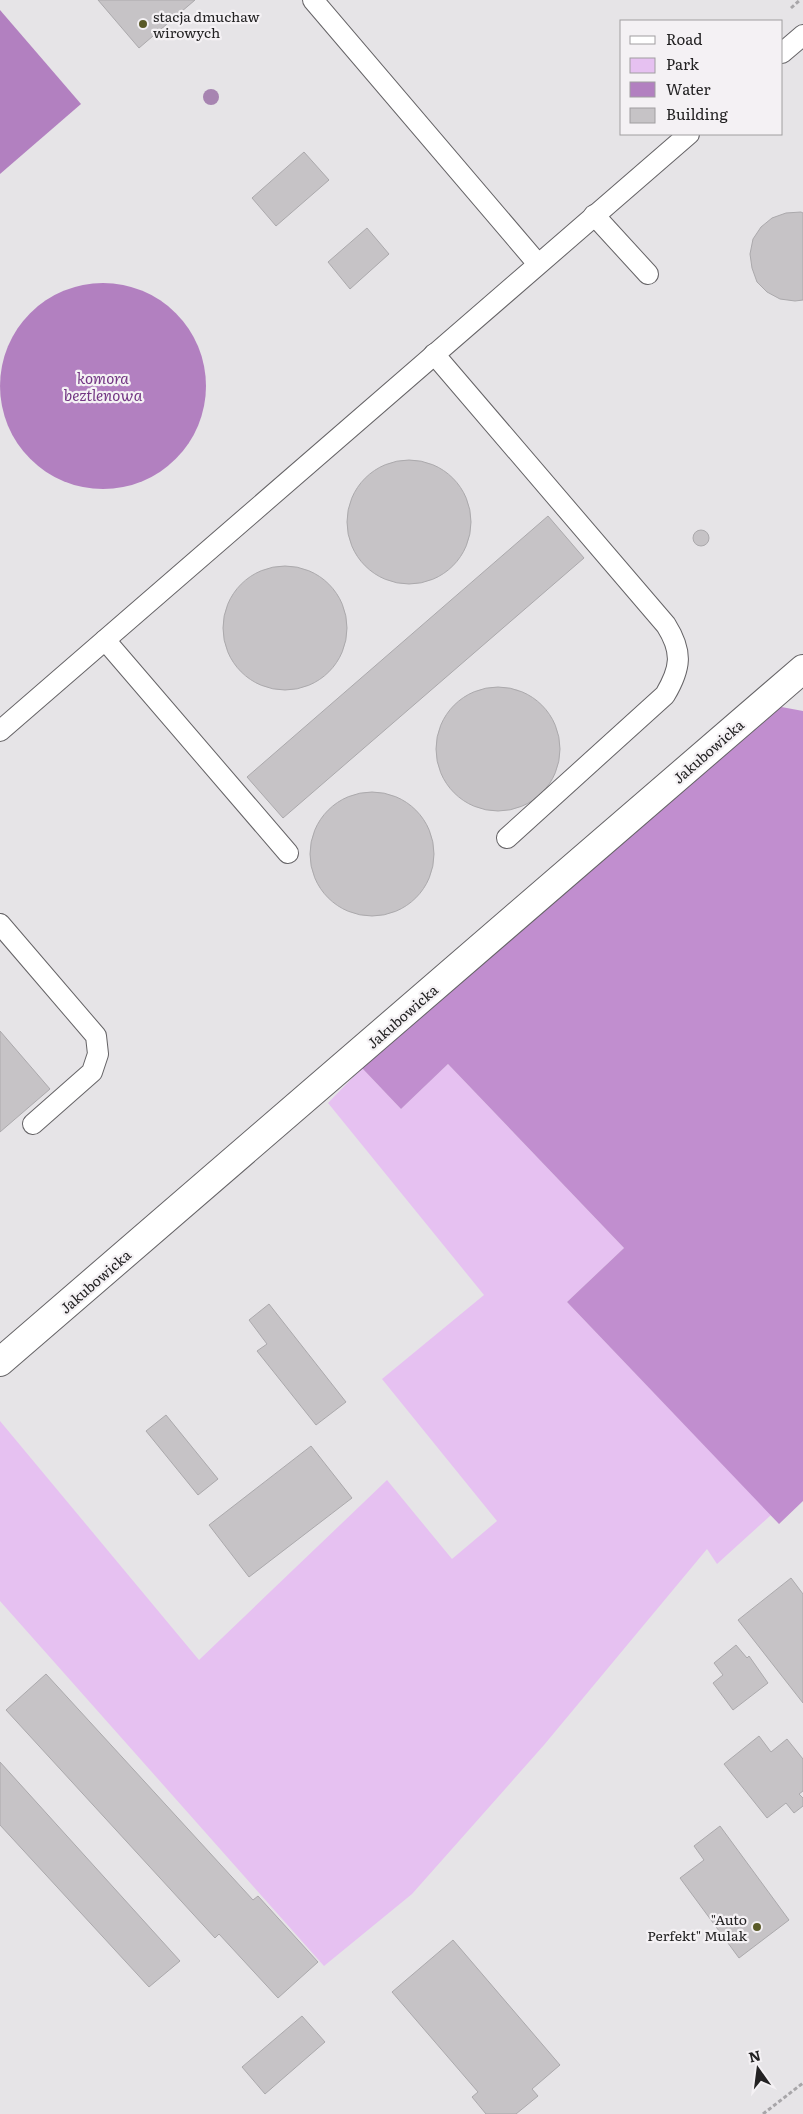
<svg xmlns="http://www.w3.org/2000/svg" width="803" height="2114" viewBox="0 0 803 2114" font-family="Literata,serif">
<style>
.green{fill:#e6c1f1}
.forest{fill:#c18ecf}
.water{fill:#b280c0}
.building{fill:#c6c3c6;stroke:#aba9ac}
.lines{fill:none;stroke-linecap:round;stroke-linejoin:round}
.service-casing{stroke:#656366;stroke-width:22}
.minor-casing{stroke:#656366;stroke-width:30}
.path{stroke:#a8a6a9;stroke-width:3;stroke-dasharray:4 2.5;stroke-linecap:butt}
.service{stroke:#fff;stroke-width:20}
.minor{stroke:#fff;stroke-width:28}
.tree{fill:#a784b1}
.poi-dot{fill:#5a5a27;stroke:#f4f1f4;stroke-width:2}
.labels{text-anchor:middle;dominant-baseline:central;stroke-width:4.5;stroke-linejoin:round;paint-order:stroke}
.poi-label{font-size:14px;fill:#232223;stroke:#f4f1f4;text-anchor:start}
.street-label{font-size:14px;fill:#232223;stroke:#f4f1f4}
.water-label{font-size:15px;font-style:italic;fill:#723583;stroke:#f4f1f4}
</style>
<rect width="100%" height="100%" fill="#e6e4e7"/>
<polygon class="green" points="448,1064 624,1248 567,1302 771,1515 717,1564 707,1549 544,1745 412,1894 324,1966 0,1601 0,1421 199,1660 387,1480 452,1559 497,1521 382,1379 484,1295 328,1103 362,1068 401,1109"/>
<polygon class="forest" points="776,706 803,711 803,1501 779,1524 567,1302 624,1248 448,1064 401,1109 362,1068"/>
<g class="water">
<polygon points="0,10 81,104 0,174"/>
<circle cx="103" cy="386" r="103"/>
</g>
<g class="building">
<polygon points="98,0 195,0 139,48"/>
<polygon points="304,152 329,180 276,226 252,198"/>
<polygon points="801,212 803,213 803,300 795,301 780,299 767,292 757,282 752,268 750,254 753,239 761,227 772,218 786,213"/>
<polygon points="367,228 389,254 350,289 328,262"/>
<circle cx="409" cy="522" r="62"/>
<polygon points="548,516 584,558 283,818 247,777"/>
<circle cx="701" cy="538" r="8"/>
<circle cx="285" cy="628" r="62"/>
<circle cx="498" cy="749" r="62"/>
<circle cx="372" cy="854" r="62"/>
<polygon points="0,1031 50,1089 0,1132"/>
<polygon points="269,1304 346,1402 316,1425 257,1351 267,1344 249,1320"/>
<polygon points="166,1415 218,1479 198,1495 146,1431"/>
<polygon points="311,1446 352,1498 249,1577 209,1525"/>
<polygon points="791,1578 803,1594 803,1703 738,1620"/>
<polygon points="736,1645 747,1658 749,1656 768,1683 733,1710 713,1683 723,1675 714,1663"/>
<polygon points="46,1674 253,1900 258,1896 318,1962 278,1998 219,1934 215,1938 6,1710"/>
<polygon points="759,1736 771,1752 787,1739 803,1759 803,1791 799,1794 803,1798 803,1806 794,1813 786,1803 767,1818 724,1764"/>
<polygon points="0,1762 180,1961 149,1987 0,1825"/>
<polygon points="720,1826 789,1920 739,1958 680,1878 704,1860 694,1846"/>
<polygon points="453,1940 560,2065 532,2089 538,2096 516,2114 486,2114 472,2097 478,2092 392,1992"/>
<polygon points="302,2016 325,2042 265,2094 242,2067"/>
</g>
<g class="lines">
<g class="service-casing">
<g id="service">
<polyline points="313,0 538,264"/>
<polyline points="782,53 803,35"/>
<polyline points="594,215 648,274"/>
<path d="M434,354L666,625C683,652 681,668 665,695L507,838"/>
<polyline points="105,640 288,853"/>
<polyline points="0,731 689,134"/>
<polyline points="0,924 96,1036 98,1054 92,1072 33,1124"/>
</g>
</g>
<g class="minor-casing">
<polyline id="minor" points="0,1362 803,669"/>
</g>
<g class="path">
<polyline points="791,8 800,0"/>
<polyline points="763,2114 803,2083"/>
</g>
<use href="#service" class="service"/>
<use href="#minor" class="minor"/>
</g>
<circle class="tree" cx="211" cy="97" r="8"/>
<g class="poi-dot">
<circle cx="143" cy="24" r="5"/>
<circle cx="757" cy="1927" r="5"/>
</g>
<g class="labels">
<g class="poi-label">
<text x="153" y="16">stacja dmuchaw<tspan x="153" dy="16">wirowych</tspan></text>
<text x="747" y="1919" text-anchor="end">"Auto<tspan x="747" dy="16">Perfekt" Mulak</tspan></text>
</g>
<g class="street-label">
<text transform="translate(708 751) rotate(-41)">Jakubowicka</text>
<text transform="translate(402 1016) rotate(-41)">Jakubowicka</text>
<text transform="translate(95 1281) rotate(-41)">Jakubowicka</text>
</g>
<g class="water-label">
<text x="103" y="377">komora<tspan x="103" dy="17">beztlenowa</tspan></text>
</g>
</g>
<rect x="620" y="20" width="162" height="115" fill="#f4f1f4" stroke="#a09ea0"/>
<rect x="630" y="36" width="25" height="8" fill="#ffffff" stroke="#a09ea0"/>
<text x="666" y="45" font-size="15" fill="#232223">Road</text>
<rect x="630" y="58" width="25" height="15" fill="#e6c1f1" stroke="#a09ea0"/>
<text x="666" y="70" font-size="15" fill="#232223">Park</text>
<rect x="630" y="82" width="25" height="15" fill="#b280c0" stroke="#a09ea0"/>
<text x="666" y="95" font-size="15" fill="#232223">Water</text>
<rect x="630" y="108" width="25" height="15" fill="#c6c3c6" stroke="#a09ea0"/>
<text x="666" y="120" font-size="15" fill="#232223">Building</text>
<g transform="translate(758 2069) rotate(346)" stroke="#f4f1f4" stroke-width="4" paint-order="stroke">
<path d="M0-4L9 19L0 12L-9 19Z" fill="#232223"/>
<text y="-8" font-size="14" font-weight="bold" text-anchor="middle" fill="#232223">N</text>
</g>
</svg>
